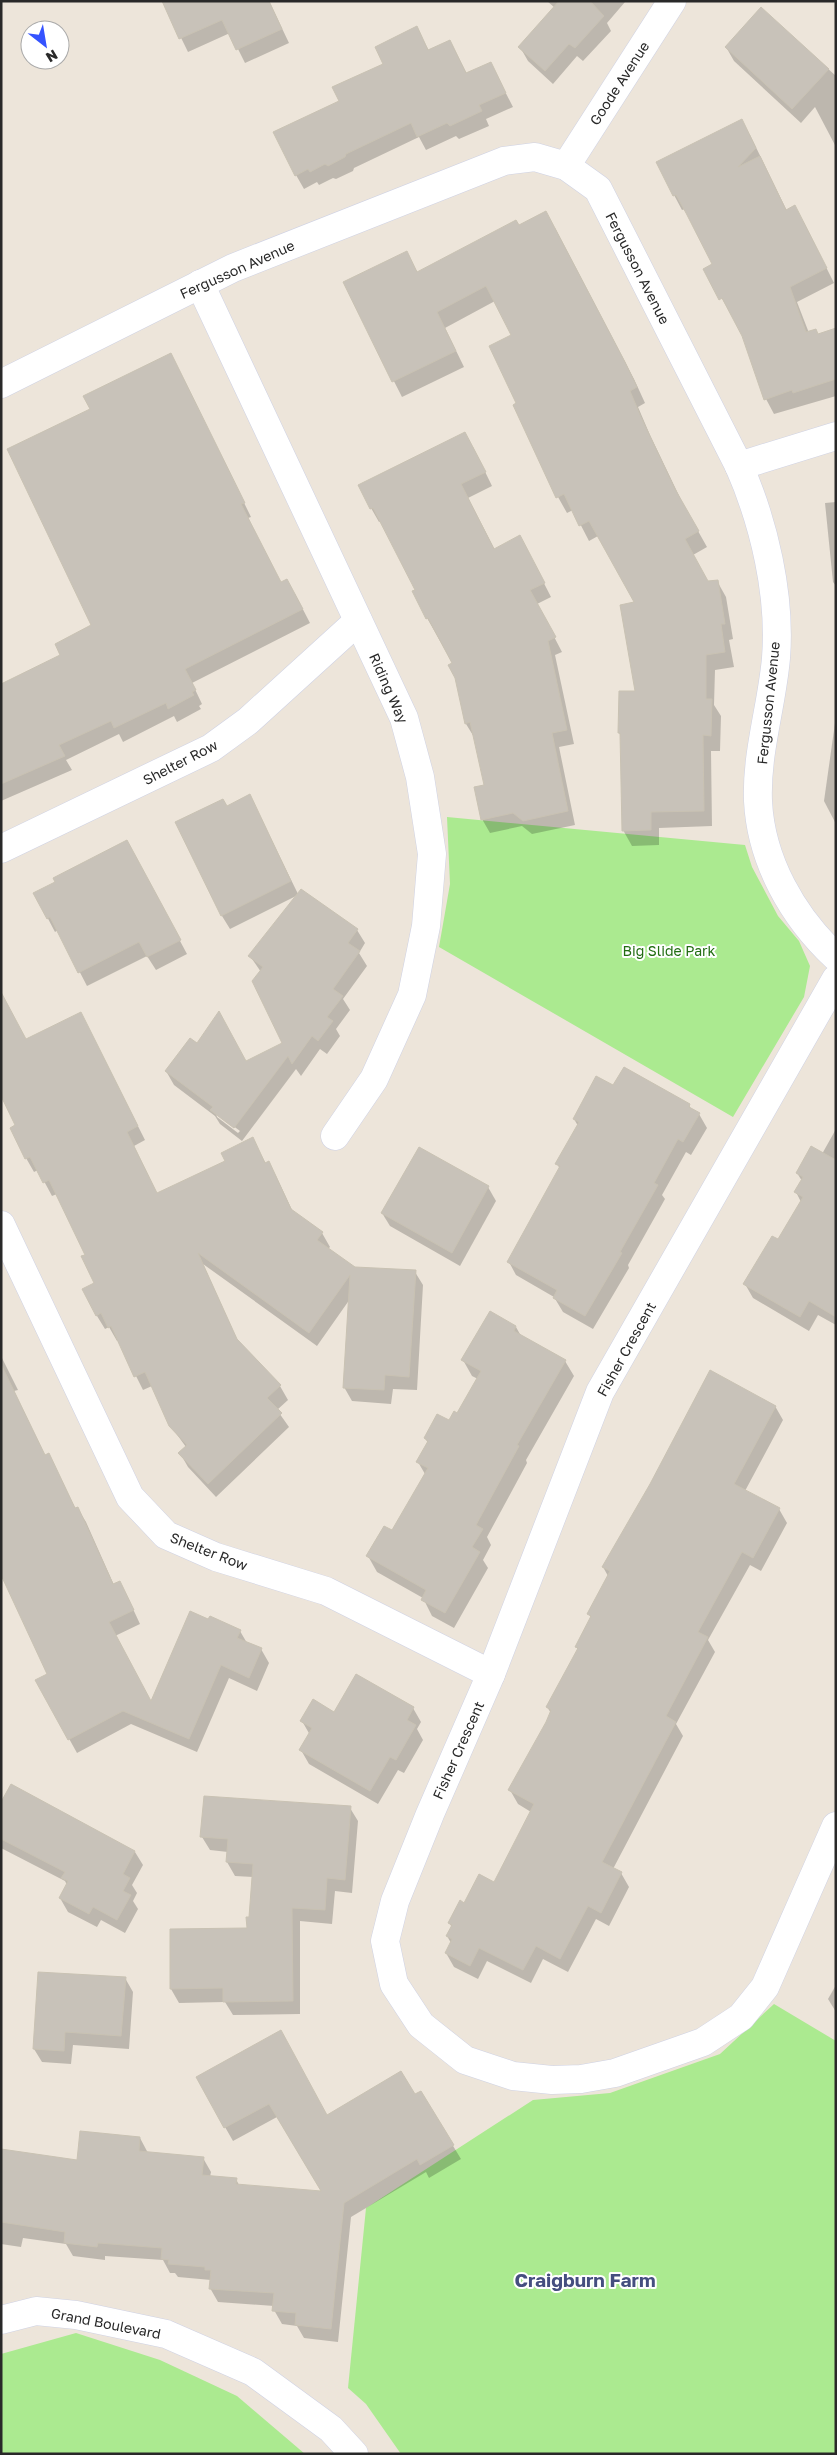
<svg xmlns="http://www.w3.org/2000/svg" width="837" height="2455" viewBox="0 0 837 2455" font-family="'Golos Text',sans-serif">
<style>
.green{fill:#abea90}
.shadow{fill:#0003;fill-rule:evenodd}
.building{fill:#c8c2b9;stroke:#c9c2b3}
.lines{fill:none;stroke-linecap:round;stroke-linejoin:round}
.minor-casing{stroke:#cfd2e4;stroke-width:29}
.minor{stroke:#fff;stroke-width:28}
.labels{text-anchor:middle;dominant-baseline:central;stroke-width:4;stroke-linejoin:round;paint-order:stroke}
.street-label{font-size:14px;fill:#292929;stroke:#fff}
.park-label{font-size:14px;fill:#226d12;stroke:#fff}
.district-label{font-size:19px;font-weight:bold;fill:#454e7f;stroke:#fff}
</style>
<rect width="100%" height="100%" fill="#ede5da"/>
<g class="green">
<polygon points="447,817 745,845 752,867 778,916 799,941 810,966 804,997 733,1117 439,947 450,884"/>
<polygon points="774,2004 836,2041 836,2454 401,2454 366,2404 348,2388 366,2208 533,2100 610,2093 720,2054"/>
<polygon points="76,2333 160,2360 237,2396 305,2454 1,2454 1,2354"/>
</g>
<g class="shadow">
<polygon points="163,1 269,1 289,43 245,63 230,33 188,52"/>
<polygon points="547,1 625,2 607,23 611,31 583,61 577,56 553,84 528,61 520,47 555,8"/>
<polygon points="761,8 836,76 836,147 815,107 801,123 734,61 726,47"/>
<polygon points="417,28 429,51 450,41 467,74 491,64 513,107 486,119 489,126 459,139 456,136 426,150 419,137 354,168 353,171 336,179 333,178 319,185 317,182 304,189 296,175 341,101 384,65"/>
<polygon points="750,135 787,211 803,221 834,283 797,302 809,333 818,335 836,329 836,396 774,414 766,399 743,335 705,269 714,265 685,209 682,210 657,163"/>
<polygon points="519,226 555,228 634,379 645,403 638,407 650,435 684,506 707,547 693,555 708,583 717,581 726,597 733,639 729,640 734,667 715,670 714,705 721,716 720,751 711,751 712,826 659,828 659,845 632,846 623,830 621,736 619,733 636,692 636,603 598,536 589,541 573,510 567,513 558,497 515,405 518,404 513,336 495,301 445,328 464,367 402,397 344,283 406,253 418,273"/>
<polygon points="171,354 251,517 248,518 281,583 295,594 310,623 192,683 202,704 199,706 201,709 177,722 174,716 123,742 119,734 66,760 72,770 1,801 1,686 62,655 93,626 91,409"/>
<polygon points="473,447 492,486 468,498 495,550 527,550 551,597 537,604 562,652 555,655 574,744 559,747 575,825 532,834 522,826 490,833 482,819 485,786 474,737 466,724 453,664 427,618 417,590 381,521 379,522 371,508"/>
<polygon points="836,502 836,586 833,582 825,503"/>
<polygon points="836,716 836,824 824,801"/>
<path d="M226,807L257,810L298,894L357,930L365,943L359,953L367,966L343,999L350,1010L336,1029L340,1036L327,1054L320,1049L301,1076L296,1069L242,1141L220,1124L215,1116L174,1085L166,1071L197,1045L246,1063L284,1044L261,972L250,956L298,895L230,929L222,916ZM216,1113L240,1131L238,1133L217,1117Z"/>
<polygon points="134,855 187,954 156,970 147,956 87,986 58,930 55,932 35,894"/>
<polygon points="88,1027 145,1140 134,1146 157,1194 226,1162 253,1139 266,1164 268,1162 276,1176 293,1212 322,1233 330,1247 328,1249 354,1268 415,1272 423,1285 417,1390 393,1389 391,1404 352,1401 344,1387 350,1299 317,1346 203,1264 239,1344 280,1386 288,1400 277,1410 289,1427 216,1497 188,1467 180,1453 186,1447 170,1425 152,1386 143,1390 118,1340 117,1341 109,1327 105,1329 97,1316 84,1289 96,1283 86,1255 57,1194 52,1196 38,1170 34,1172 26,1158 17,1126 26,1040"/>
<polygon points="614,1087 689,1105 692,1111 699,1114 707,1128 691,1155 686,1152 662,1195 665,1199 628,1265 629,1268 593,1329 563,1312 554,1297 516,1275 509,1262 560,1169 557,1164 578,1126 574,1119"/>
<polygon points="836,1129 836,1325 818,1315 809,1331 753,1298 745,1284 779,1241 801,1202 796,1192 802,1181 797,1173 822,1154"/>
<polygon points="488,1187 496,1201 460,1266 390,1226 382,1213"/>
<polygon points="516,1327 521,1336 565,1361 574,1376 526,1460 527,1463 487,1537 491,1545 483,1560 488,1568 454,1628 432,1616 423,1598 377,1572 368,1556 393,1532 425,1474 418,1462 428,1443 425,1438 458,1415 478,1379 472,1376 463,1360"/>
<polygon points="1,1356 18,1390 14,1391 45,1456 56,1469 76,1510 78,1509 86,1522 114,1585 127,1596 140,1624 115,1636 151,1703 240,1631 247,1643 261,1649 269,1663 257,1691 229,1678 197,1752 131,1724 77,1753 37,1681 49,1674 1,1572"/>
<polygon points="775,1406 783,1420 745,1491 779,1509 787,1523 761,1571 750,1565 708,1640 715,1652 676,1724 683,1736 613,1869 621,1873 629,1887 609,1926 596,1919 568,1972 543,1959 531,1983 487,1961 478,1979 454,1967 446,1953 451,1943 447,1936 452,1927 449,1923 465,1904 495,1884 531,1812 518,1804 510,1790 547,1722 551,1713 547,1707 578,1650 576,1646 591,1618 589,1614 608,1576 603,1567"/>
<polygon points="413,1708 421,1722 417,1729 423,1740 404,1773 398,1770 378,1804 309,1764 301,1750 310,1735 302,1721 335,1713"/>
<polygon points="350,1808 358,1821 352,1893 335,1891 332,1924 300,1921 300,2014 233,2015 225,2002 179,2003 171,1989 248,1929 250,1919 253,1877 235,1876 227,1862 228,1852 210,1850 202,1837"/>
<polygon points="1,1819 135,1852 143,1865 132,1885 137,1893 133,1901 138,1909 125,1933 101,1920 97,1927 68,1912 60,1898 67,1885 65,1881 1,1848"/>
<polygon points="125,1978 133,1992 129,2049 73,2045 71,2064 42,2062 34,2049"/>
<polygon points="836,1985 836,2012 828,1999"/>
<polygon points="197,2078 327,2117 415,2096 421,2093 461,2159 429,2178 426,2172 351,2217 338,2342 304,2338 297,2326 282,2324 274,2310 274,2306 218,2302 210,2288 211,2280 178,2277 175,2273 170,2273 163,2260 105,2256 105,2260 73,2256 66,2244 23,2238 21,2247 1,2244 1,2150 78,2161 140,2138 148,2153 203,2158 211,2172 210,2177 236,2179 239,2185 322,2192 277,2117 233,2141"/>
</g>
<g class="building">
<polygon points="162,1 269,1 282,29 236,50 222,20 179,39"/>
<polygon points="559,1 590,1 604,16 575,48 569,44 545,71 518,47"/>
<polygon points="761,7 829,69 792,109 725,47"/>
<polygon points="417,26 428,50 450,40 466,73 491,62 506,93 479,105 482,111 450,126 447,123 417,137 411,123 346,154 345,157 328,166 325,164 310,172 308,169 295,176 273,132 339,101 332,87 383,64 375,47"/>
<polygon points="742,119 756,148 738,167 760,156 786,210 795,205 827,268 790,287 806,332 816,329 818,334 836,328 836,379 793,393 792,390 764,400 742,336 722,298 719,300 703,269 712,264 686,213 676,195 673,196 656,162"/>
<polygon points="546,211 625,362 637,387 630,391 641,417 675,489 699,531 685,539 708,581 718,580 725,624 721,624 725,652 706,655 706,699 712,699 711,736 703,735 704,811 651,812 651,830 622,831 620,733 618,733 619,691 635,691 620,605 634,602 589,521 579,526 564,494 556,498 513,405 516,403 489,346 511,335 486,286 437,312 456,351 392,382 343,282 407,251 417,272 516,220 519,225"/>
<polygon points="171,353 245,503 241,504 281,582 287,579 303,609 185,669 196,690 192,692 194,695 168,709 166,703 114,728 111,721 59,745 65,756 1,784 1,684 60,655 55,644 91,625 7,449 90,409 83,396"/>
<polygon points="465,432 486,472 461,484 494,549 520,535 545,583 530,590 556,637 548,641 567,730 552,733 568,811 523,821 513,813 481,820 474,787 484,785 470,722 465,724 455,678 448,665 452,663 428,618 426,619 412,591 415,590 373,508 370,509 358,485"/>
<polygon points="250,794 291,881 221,916 175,822 223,799 227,806"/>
<polygon points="127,840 181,940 147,957 139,942 78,973 50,917 47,919 33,893 55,882 53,878"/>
<polygon points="301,889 358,929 348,943 360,951 333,989 343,996 327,1017 333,1021 318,1041 312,1036 292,1064 288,1056 234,1128 210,1110 213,1107 165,1071 190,1038 197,1043 219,1011 246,1061 282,1043 252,981 263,967 248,956"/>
<polygon points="1,992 26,1039 81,1012 138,1126 127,1132 157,1193 225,1161 221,1153 253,1137 265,1163 269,1161 291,1209 323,1232 317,1240 355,1267 416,1270 409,1377 385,1375 384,1390 343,1388 350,1275 309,1333 198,1253 237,1339 281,1385 267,1398 282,1413 208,1484 178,1453 187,1445 169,1426 145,1372 134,1377 111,1326 108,1328 101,1313 96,1316 82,1289 94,1283 81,1256 85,1255 49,1180 43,1183 30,1157 25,1159 10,1128 15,1125 1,1096"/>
<polygon points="624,1067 690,1104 689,1107 700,1113 683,1142 678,1139 654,1183 658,1185 620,1252 622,1253 585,1316 553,1298 557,1290 507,1262 560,1166 555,1164 579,1122 573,1119 596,1076 613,1085"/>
<polygon points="811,1146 836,1160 836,1317 809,1301 800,1317 743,1284 772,1236 778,1239 803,1197 794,1192 803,1177 796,1173"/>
<polygon points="419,1147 489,1186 452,1253 381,1213"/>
<polygon points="490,1311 516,1326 514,1331 566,1360 517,1445 519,1446 476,1525 483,1529 472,1547 480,1552 445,1613 421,1600 426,1590 366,1556 384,1526 392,1530 428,1468 416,1462 428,1441 424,1438 437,1414 449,1420 454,1411 457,1413 481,1371 461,1360"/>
<polygon points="1,1364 45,1455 49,1453 75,1508 78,1507 113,1584 120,1581 134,1610 109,1622 151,1701 190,1611 208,1619 210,1616 241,1630 237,1638 262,1648 249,1678 221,1665 189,1739 123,1711 68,1740 35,1680 47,1674 1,1575"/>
<polygon points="710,1370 776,1406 734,1484 780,1508 753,1558 742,1552 698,1632 708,1637 666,1716 676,1722 602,1862 622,1872 601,1913 588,1906 560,1959 536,1946 523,1970 479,1948 470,1966 445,1953 452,1939 446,1936 452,1925 448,1923 460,1900 464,1903 479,1874 494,1882 534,1804 508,1790 546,1722 551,1710 546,1707 578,1648 575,1647 591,1616 587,1614 610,1571 602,1567 650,1484"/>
<polygon points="356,1674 414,1707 407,1720 416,1725 396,1760 390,1757 370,1791 299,1750 312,1728 300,1721 313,1699 334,1712"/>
<polygon points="11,1784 135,1851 123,1874 130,1878 123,1891 131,1895 117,1920 93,1907 89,1914 59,1898 68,1881 61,1878 65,1872 1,1839 1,1802"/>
<polygon points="204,1796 351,1806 345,1880 327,1878 325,1910 292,1908 293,2001 223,2002 223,1988 170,1989 170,1929 247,1928 246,1917 249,1917 253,1864 226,1862 228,1839 200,1837"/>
<polygon points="38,1972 126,1977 121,2036 65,2032 64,2051 33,2049"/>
<polygon points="281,2030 327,2115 401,2071 415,2094 421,2091 454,2145 420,2165 417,2159 344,2203 331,2329 295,2325 296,2313 272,2311 274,2293 209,2289 211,2270 205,2270 205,2267 168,2264 169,2260 161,2259 162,2248 98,2243 97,2247 64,2243 65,2232 1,2222 1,2149 77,2160 80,2131 140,2137 139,2151 204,2157 202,2175 237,2178 236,2184 321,2191 269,2104 224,2128 196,2077"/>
</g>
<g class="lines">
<g class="minor-casing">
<g id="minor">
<polyline points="566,166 672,1"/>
<polyline points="200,284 404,718 420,777 432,854 426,926 412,995 374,1079 335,1136"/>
<path d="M1,384L233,268L504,161L535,157L566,166L598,189L739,466C764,523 781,595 776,658C772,705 756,753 758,801C761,861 793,917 836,957"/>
<polyline points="739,466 836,436"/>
<polyline points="1,849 211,748 248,721 358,621"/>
<polyline points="836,979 600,1392 491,1674 430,1814 395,1901 385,1941 394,1984 421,2025 465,2060 513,2076 552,2080 581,2079 615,2073 703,2042 741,2017 765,1987 836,1826"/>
<polyline points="1,1225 130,1497 166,1535 216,1557 326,1591 491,1674"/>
<polyline points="1,2320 36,2311 76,2315 166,2334 253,2372 331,2429 354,2454"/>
</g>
</g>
<use href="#minor" class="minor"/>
</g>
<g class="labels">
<g class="street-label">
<text transform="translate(619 83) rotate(-57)">Goode Avenue</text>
<text transform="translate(638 268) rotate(63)">Fergusson Avenue</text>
<text transform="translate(237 269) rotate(-24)">Fergusson Avenue</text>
<text transform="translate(389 688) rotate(66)">Riding Way</text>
<text transform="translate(768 703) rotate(-84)">Fergusson Avenue</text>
<text transform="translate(180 762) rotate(-27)">Shelter Row</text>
<text transform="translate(626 1349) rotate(-61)">Fisher Crescent</text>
<text transform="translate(209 1551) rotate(21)">Shelter Row</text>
<text transform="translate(458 1750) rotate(-66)">Fisher Crescent</text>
<text transform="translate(106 2323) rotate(11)">Grand Boulevard</text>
</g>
<g class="park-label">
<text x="669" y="950">Big Slide Park</text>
</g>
<g class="district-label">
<text x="585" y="2279">Craigburn Farm</text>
</g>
</g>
<rect width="837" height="2455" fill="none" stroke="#292929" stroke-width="5"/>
<g transform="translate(45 45) rotate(149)"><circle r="24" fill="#ffffff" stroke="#a9a9a9"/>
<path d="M0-4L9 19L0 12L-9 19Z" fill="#3553ff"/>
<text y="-8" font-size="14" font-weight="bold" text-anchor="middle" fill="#292929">N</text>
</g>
</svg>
